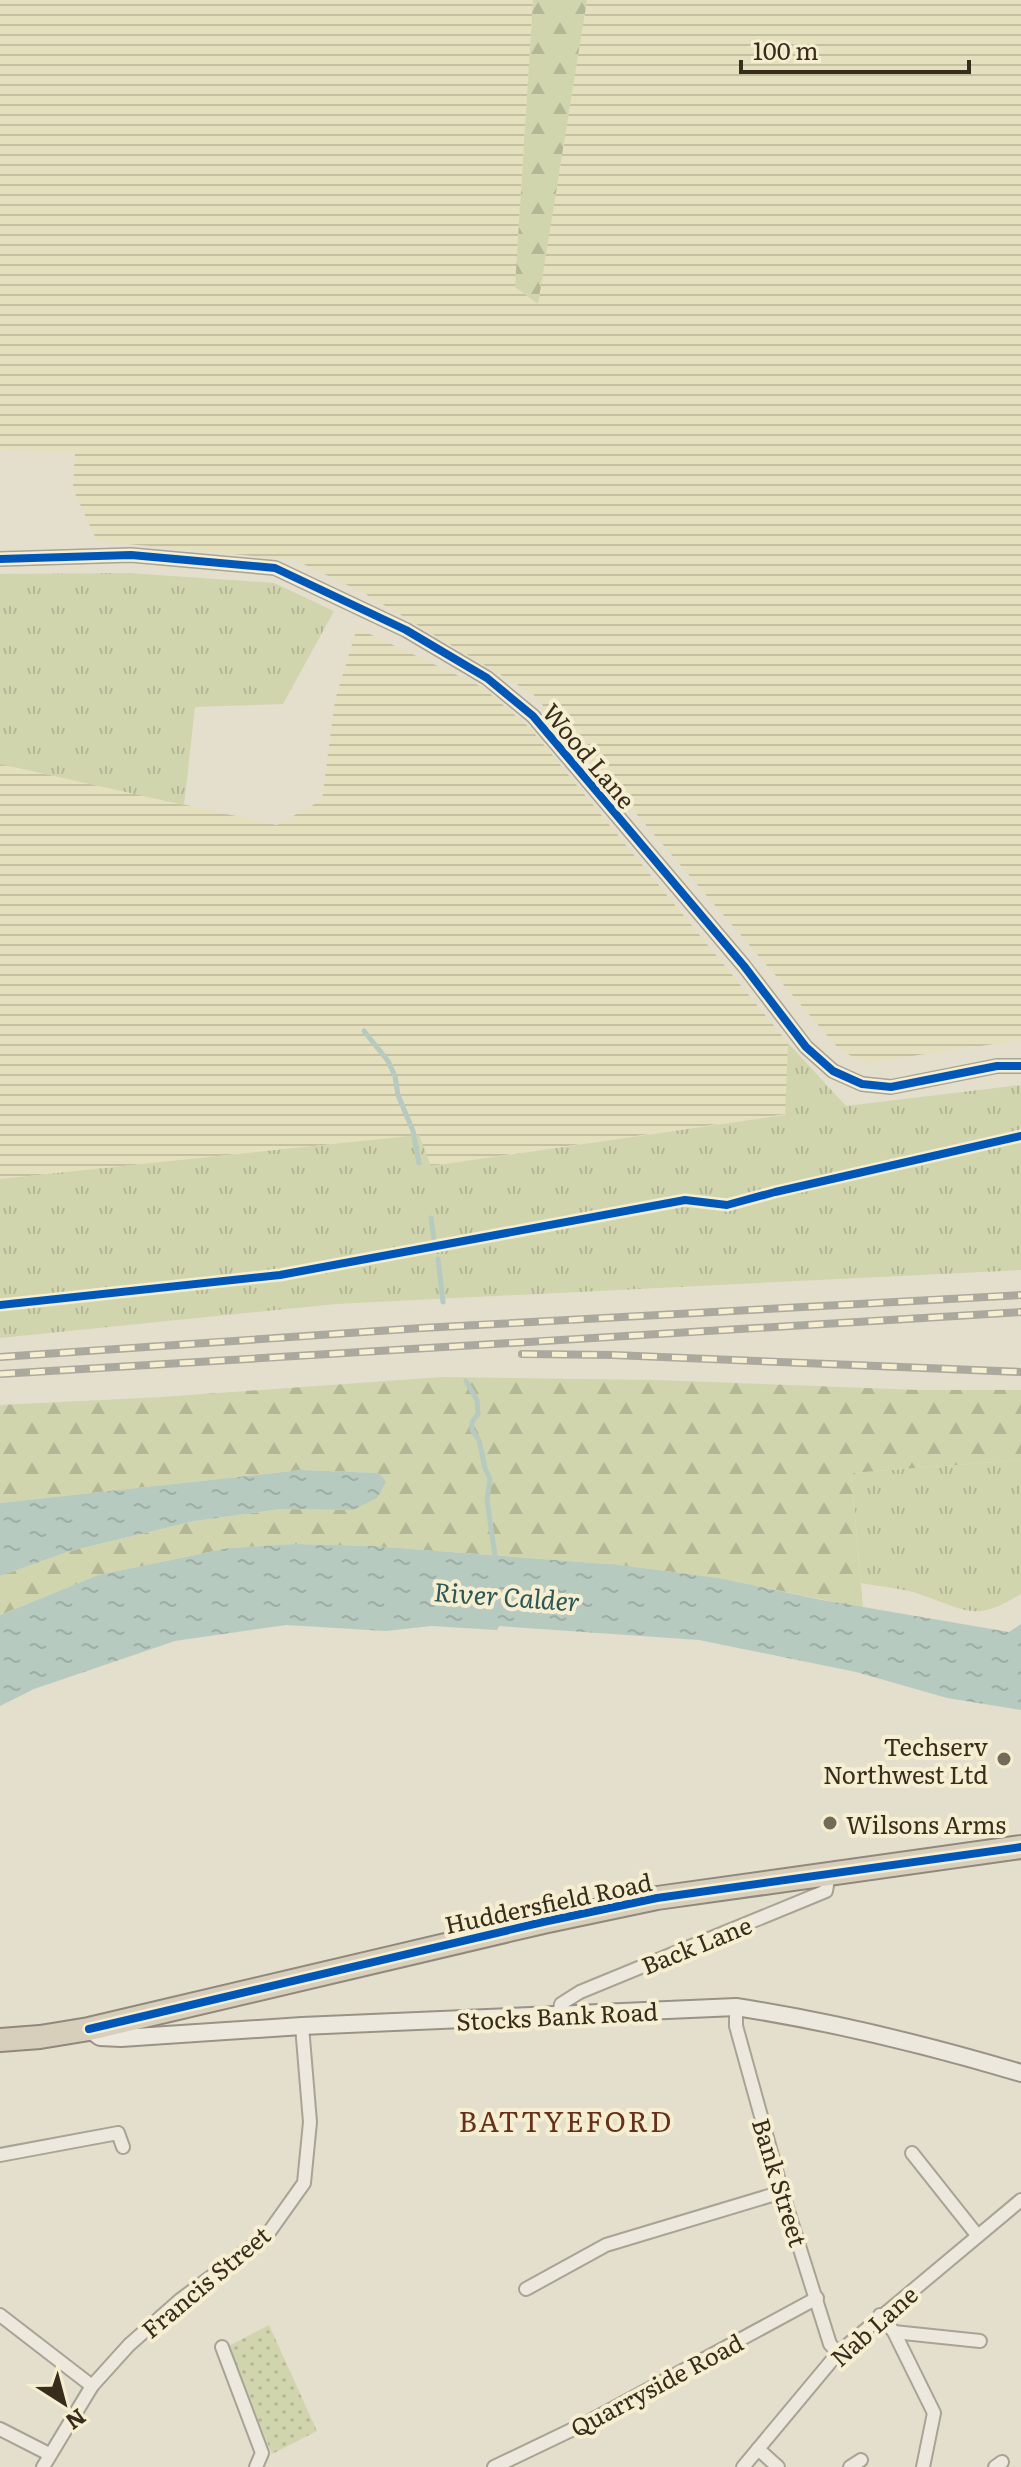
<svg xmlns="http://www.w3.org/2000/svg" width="1021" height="2467" viewBox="0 0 1021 2467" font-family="Literata,serif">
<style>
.farmland{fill:url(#farmland-rules)}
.grass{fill:url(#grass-tufts)}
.forest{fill:url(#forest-firs)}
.garden{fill:url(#garden-dots)}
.water{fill:url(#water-ripples)}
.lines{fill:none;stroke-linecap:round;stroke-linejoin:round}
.stream{stroke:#b7cabf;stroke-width:5}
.street-casing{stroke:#a9a395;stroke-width:16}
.secondary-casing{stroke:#999285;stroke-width:20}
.highway-casing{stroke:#8f887c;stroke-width:26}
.street{stroke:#ece8dd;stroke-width:12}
.secondary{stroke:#ece8dd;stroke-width:16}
.highway{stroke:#d7cfbc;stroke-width:22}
.rail-casing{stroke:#aba89e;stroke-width:8}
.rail{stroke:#f6eed1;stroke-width:5;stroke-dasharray:15;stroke-linecap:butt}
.cycleway-casing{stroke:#f6eed1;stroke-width:13}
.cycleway{stroke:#0057b8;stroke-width:8}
.poi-dot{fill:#746a5a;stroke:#f6eed1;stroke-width:3}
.labels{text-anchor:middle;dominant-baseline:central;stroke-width:8;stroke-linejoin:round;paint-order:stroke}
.street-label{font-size:24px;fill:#382c1d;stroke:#f6eed1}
.poi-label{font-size:24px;fill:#382c1d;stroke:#f6eed1;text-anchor:end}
.water-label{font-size:26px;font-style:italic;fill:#2c5758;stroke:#f6eed1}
.quarter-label{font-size:28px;letter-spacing:2px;fill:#65301c;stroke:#f6eed1}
</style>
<defs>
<pattern id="farmland-rules" width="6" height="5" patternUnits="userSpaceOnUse" patternTransform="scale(2)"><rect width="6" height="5" fill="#e4dfbc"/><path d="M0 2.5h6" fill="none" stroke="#c4c0a1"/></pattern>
<pattern id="grass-tufts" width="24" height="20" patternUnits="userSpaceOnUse" patternTransform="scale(2)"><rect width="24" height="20" fill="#d1d5ae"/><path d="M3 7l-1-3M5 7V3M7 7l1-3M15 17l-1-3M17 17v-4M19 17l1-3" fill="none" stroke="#b4b795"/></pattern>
<pattern id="forest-firs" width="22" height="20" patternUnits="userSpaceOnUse" patternTransform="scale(2)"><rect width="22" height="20" fill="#d1d5ae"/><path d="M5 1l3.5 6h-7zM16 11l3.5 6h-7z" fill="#b4b795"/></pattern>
<pattern id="garden-dots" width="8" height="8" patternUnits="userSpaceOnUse" patternTransform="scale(2)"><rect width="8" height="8" fill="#d1d5ae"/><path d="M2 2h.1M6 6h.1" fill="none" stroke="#b4b795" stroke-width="1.8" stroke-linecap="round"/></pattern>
<pattern id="water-ripples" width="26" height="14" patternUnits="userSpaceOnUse" patternTransform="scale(2)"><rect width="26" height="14" fill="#b7cabf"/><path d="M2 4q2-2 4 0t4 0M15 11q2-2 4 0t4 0" fill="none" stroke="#9eaea4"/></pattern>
</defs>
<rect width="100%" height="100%" fill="#e4decc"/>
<g class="farmland">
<polygon points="0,0 533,0 515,287 538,303 587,0 1021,0 1021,1040 864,1063 839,1049 533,694 364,593 295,560 97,541 73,489 75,453 0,449"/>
<polygon points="357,628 482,687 530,728 788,1043 786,1114 430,1166 419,1135 0,1179 0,764 277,825 322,800 335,700"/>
</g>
<g class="grass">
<polygon points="129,573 274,583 334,611 283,704 195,707 184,805 0,764 0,574"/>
<polygon points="788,1043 846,1106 1021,1085 1021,1270 336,1304 0,1338 0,1179 419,1135 431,1166 785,1115"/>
<path d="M1021,1460V1594C976,1622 968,1611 922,1595C904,1588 881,1587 861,1583L851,1473Z"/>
</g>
<g class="forest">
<polygon points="533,0 587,0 538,304 515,287"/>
<polygon points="443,1377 657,1380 919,1390 1021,1390 1021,1460 851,1473 863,1608 719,1578 620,1565 372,1546 296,1544 229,1548 98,1575 0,1615 0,1576 70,1551 195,1521 280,1509 352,1510 379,1473 301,1470 0,1503 0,1405 162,1397"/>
</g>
<polygon class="garden" points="269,2325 317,2431 272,2454 227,2347"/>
<g class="water">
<polygon points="301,1470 379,1473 386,1482 377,1498 353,1510 280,1509 195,1521 70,1551 0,1576 0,1503"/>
<polygon points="296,1544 372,1546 620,1565 719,1578 822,1600 1009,1632 1021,1624 1021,1710 947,1698 856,1672 699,1640 499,1626 497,1630 431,1626 386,1631 286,1625 175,1641 34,1689 0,1706 0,1615 98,1575 229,1548"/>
</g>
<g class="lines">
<g class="stream">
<polyline points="364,1031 388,1061 395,1076 398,1095 413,1131 419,1163"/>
<polyline points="431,1218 434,1240"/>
<polyline points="438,1259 443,1302"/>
<polyline points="466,1381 477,1400 478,1414 472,1422 472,1430 479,1440 485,1468 490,1479 487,1500 496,1562"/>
</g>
<g class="street-casing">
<g id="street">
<polyline points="0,559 131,555 275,568 406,630 487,678 533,716 744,966 806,1047 833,1071 862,1084 891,1087 997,1066 1021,1066"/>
<polyline points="736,2007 736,2026 782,2192 830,2344 838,2353"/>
<polyline points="559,2014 561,2004 580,1992 826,1891 829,1873"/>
<polyline points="912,2153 977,2235"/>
<polyline points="0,2155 118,2133 123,2147"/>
<polyline points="526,2289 606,2245 782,2192"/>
<polyline points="0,2315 92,2386"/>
<polyline points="880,2315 894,2332 934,2413 923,2467"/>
<polyline points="894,2332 980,2341"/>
<polyline points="222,2347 262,2453 256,2467"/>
<polyline points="0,2429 49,2454"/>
<polyline points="758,2449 778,2467"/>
<polyline points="43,2467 92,2386 129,2345 180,2300 267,2235 304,2183 310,2122 302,2026"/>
<polyline points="494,2467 588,2422 817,2298"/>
<polyline points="743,2467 838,2353 1021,2200"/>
<polyline points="850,2467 861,2460"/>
<polyline points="995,2467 1002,2462"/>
</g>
</g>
<g class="secondary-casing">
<path id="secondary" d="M89,2029L100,2037L121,2038L302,2026L736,2007C833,2022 927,2045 1021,2073"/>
</g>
<g class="highway-casing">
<polyline id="highway" points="0,2040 40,2037 89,2029 543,1922 657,1898 1021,1847"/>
</g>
<use href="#street" class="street"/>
<use href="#secondary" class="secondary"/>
<use href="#highway" class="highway"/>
<g class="rail-casing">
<g id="rail">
<polyline points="522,1354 613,1355 1021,1372"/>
<polyline points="0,1357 422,1328 1021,1295"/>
<polyline points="0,1374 1021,1312"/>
</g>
</g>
<use href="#rail" class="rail"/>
<g class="cycleway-casing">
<g id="cycleway">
<polyline points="0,559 131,555 275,568 406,630 487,678 533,716 744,966 806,1047 833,1071 862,1084 891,1087 997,1066 1021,1066"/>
<polyline points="0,1305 280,1275 685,1200 727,1205 775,1192 1021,1136"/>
<polyline points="89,2029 543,1922 657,1898 1021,1847"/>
</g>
</g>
<use href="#cycleway" class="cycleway"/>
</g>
<g class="poi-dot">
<circle cx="1004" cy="1759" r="8"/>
<circle cx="830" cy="1823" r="8"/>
</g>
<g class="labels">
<g class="street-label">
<text transform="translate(590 755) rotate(50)">Wood Lane</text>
<text transform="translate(548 1902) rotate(-12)">Huddersfield Road</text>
<text transform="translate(696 1944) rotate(-22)">Back Lane</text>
<text transform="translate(557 2015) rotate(-3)">Stocks Bank Road</text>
<text transform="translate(781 2182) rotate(73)">Bank Street</text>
<text transform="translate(205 2281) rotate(-40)">Francis Street</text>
<text transform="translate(873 2325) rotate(-42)">Nab Lane</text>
<text transform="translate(656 2384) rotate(-28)">Quarryside Road</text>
</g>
<g class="poi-label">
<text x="988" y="1745">Techserv<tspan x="988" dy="28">Northwest Ltd</tspan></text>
<text x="846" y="1823" text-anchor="start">Wilsons Arms</text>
</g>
<g class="water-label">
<text transform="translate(507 1595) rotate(4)">River Calder</text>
</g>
<g class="quarter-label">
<text x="566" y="2120">BATTYEFORD</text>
</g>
</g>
<g transform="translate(64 2403) rotate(144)" stroke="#f6eed1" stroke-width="6" paint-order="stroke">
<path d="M0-6L14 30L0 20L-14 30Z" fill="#382c1d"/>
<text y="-12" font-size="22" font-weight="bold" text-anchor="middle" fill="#382c1d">N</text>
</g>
<path d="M741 60v12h228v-12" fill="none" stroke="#382c1d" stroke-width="4"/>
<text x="753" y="60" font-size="24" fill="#382c1d" stroke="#f6eed1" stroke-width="6" paint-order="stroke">100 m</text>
</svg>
